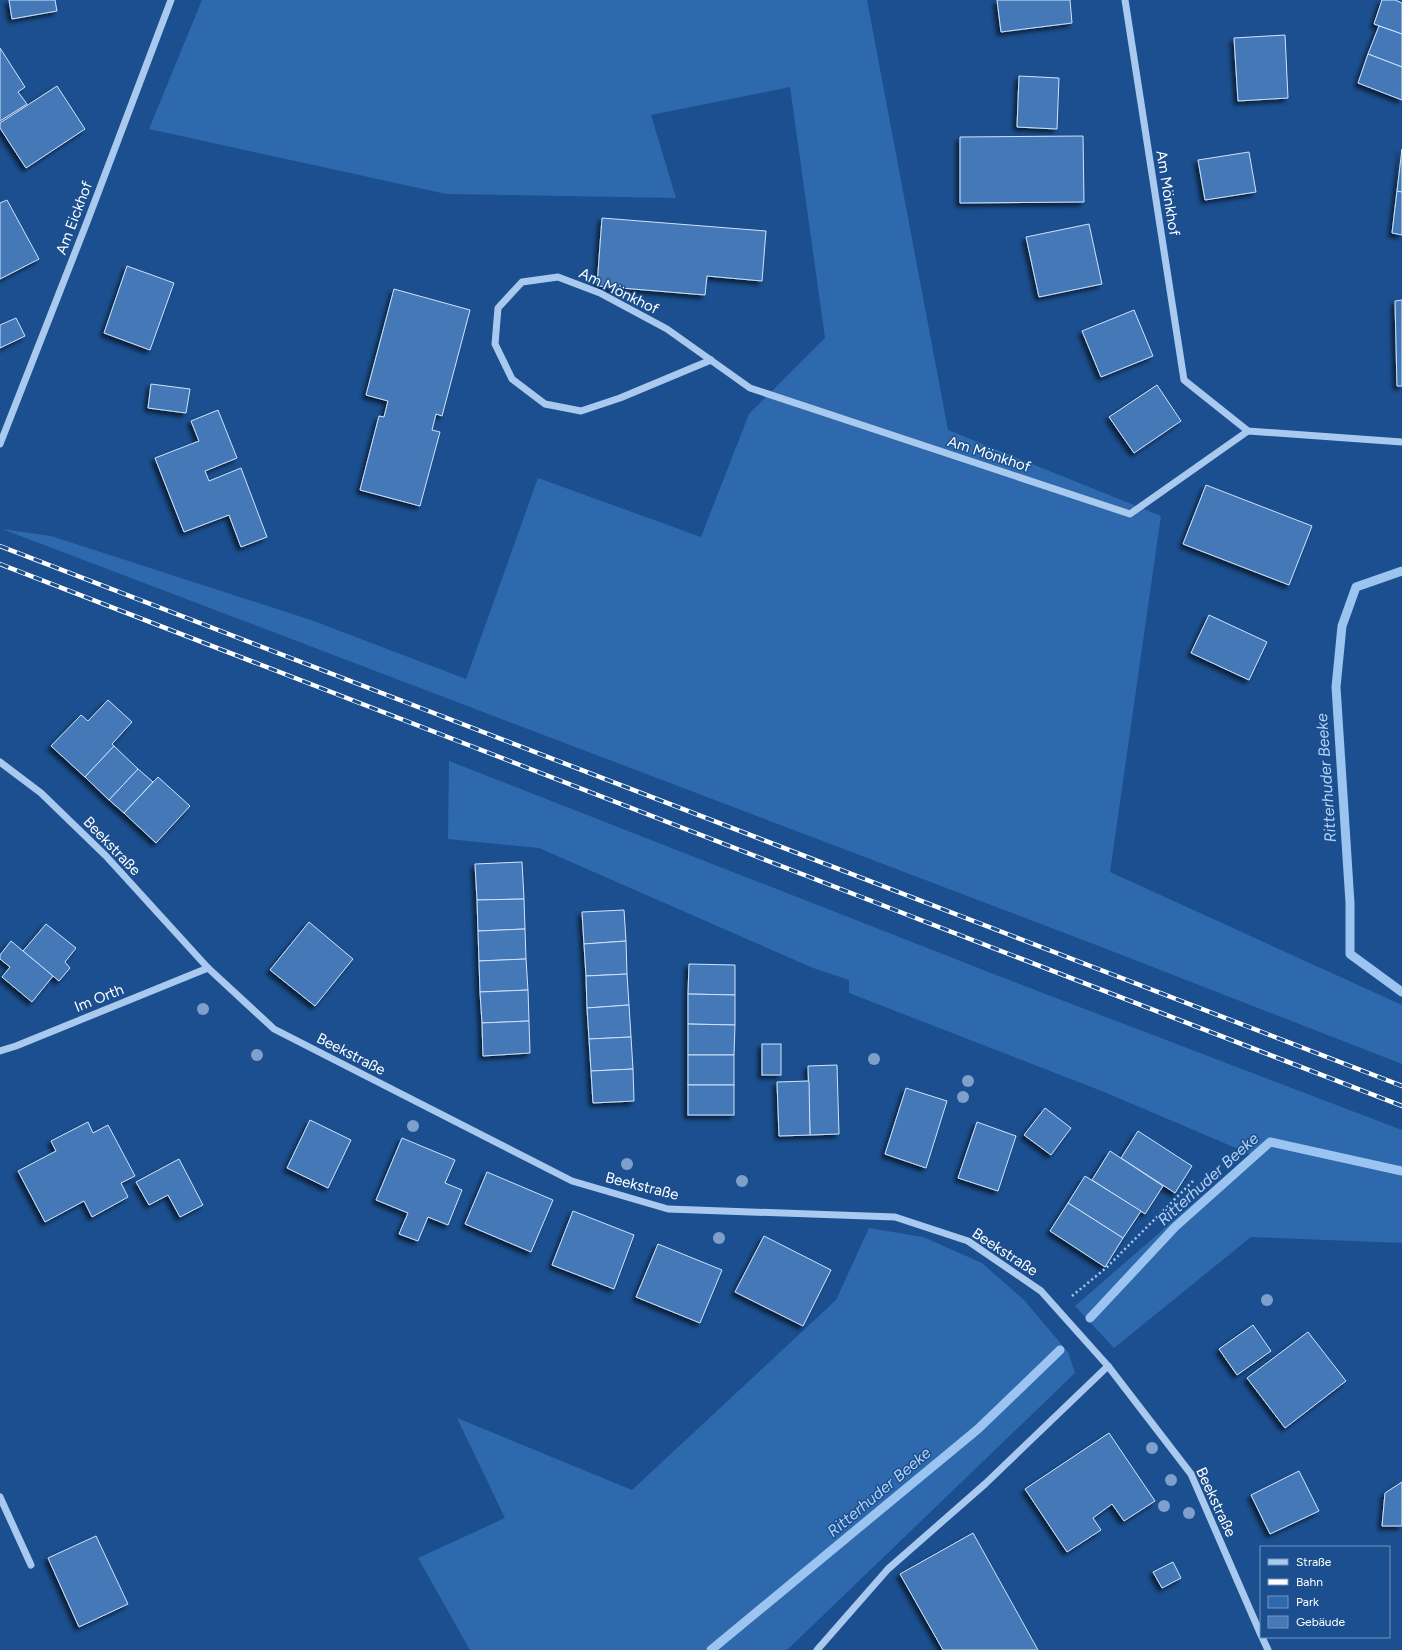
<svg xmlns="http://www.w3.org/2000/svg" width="1402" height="1650" viewBox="0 0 1402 1650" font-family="Figtree,sans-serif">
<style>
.green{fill:#2e69ad}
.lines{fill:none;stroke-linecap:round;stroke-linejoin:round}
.stream{stroke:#9cc4f0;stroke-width:9}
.building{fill:#4478b7;stroke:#cfe3fa;filter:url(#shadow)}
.path{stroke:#a9c9ee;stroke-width:2.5;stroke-dasharray:2 3;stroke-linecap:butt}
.minor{stroke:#a9c9ee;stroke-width:7}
.rail-casing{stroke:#fff;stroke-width:4.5}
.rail{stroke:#1b4f8f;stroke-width:3;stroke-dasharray:9;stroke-linecap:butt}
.tree{fill:#7ea0ca}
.labels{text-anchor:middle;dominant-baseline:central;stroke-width:3;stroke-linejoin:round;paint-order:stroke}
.street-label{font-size:15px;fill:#fff;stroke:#1b4f8f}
.water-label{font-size:16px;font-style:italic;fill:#b5d3f5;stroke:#1b4f8f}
</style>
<defs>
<filter id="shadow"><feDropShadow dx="-3.5" dy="3.5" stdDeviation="2" flood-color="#0009"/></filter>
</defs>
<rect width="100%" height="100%" fill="#1b4f8f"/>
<g class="green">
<polygon points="202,0 867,0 948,430 1161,516 1110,872 1402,1005 1402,1064 1104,948 2,529 51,536 311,620 466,679 538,478 701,537 749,414 825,338 790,87 651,115 676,198 446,194 149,129"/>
<polygon points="449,761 1022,985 1402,1130 1402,1243 1251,1237 1114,1348 1075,1306 1250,1154 1104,1092 849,993 849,980 813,968 539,848 448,839"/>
<polygon points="869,1228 923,1237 982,1263 1024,1300 1068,1352 1075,1373 787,1650 470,1650 418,1558 505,1518 457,1418 632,1490 836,1300"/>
</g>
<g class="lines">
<g class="stream">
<polyline points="1402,571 1356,587 1342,626 1336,687 1350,903 1350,954 1402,992"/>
<polyline points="1090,1318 1175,1227 1270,1142 1402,1171"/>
<polyline points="711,1650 978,1429 1060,1350"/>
</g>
</g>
<g class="building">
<polygon points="9,0 55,0 57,11 12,19"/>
<polygon points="997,0 1070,0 1072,23 1001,32"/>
<polygon points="1382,0 1395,0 1402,3 1402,34 1374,24"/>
<polygon points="1379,26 1402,34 1402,67 1368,54"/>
<polygon points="1285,35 1288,98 1238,101 1234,38"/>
<polygon points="0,48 25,87 18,92 27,104 0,121"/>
<polygon points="1368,54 1402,67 1402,100 1358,83"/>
<polygon points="1019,76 1059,78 1057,129 1017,127"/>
<polygon points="57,86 85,129 26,168 0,128 0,123"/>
<polygon points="1083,136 1084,202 960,203 960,137"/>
<polygon points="1402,149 1402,192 1397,191"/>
<polygon points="1249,152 1256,192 1205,200 1198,160"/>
<polygon points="1397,191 1402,192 1402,235 1392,233"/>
<polygon points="7,200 39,259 0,279 0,203"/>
<polygon points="602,218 766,231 762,281 707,276 705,295 597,286"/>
<polygon points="1089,224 1102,284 1039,297 1026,237"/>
<polygon points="127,266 174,283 150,350 104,333"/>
<polygon points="394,289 470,310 442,416 436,414 432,430 440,432 420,506 360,490 379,416 384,417 388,401 366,395"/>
<polygon points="1402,300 1402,386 1397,386 1395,301"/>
<polygon points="1134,310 1153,356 1101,377 1082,331"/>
<polygon points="16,318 25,336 0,348 0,325"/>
<polygon points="151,384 190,389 186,413 148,408"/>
<polygon points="1157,385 1181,421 1134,453 1109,417"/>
<polygon points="218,410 237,458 205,471 209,481 241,468 267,537 241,547 229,515 184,532 155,458 199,441 191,421"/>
<polygon points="1206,485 1312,526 1289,585 1183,544"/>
<polygon points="1209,615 1267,642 1249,680 1191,653"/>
<polygon points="108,700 132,722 112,744 114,746 85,777 51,746 81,715 88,721"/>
<polygon points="114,746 138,769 109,800 85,777"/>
<polygon points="138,769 153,782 124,813 109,800"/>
<polygon points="158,777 190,806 156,843 124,813"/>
<polygon points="522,862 524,899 477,900 475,864"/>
<polygon points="524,899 525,929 478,931 477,900"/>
<polygon points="624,910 626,941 584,944 582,912"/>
<polygon points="309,922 353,959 315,1006 270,970"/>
<polygon points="46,924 76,948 65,962 70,968 59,981 23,951"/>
<polygon points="525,929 526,959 479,961 478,931"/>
<polygon points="11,941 53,976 32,1002 2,977 10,967 0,959 0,955"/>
<polygon points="626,941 627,974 586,976 584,944"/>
<polygon points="526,959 528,990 480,992 479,961"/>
<polygon points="689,964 735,965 735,995 688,994"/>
<polygon points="627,974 629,1005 587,1008 586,976"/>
<polygon points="528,990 529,1021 482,1023 480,992"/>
<polygon points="688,994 735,995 735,1025 688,1024"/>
<polygon points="629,1005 631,1037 589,1039 587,1008"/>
<polygon points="529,1021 530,1053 483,1056 482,1023"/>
<polygon points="688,1024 735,1025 734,1055 688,1055"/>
<polygon points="631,1037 633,1069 591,1071 589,1039"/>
<rect x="762" y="1044" width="19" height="31"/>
<rect x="688" y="1055" width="46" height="30"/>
<polygon points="837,1065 839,1134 810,1135 808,1066"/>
<polygon points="633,1069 634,1101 593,1103 591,1071"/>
<polygon points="809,1081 810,1135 779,1136 777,1082"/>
<rect x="688" y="1085" width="46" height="30"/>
<polygon points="906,1088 947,1101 926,1168 885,1154"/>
<polygon points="1045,1108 1071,1128 1051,1155 1024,1135"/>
<polygon points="310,1120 351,1140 328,1188 287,1168"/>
<polygon points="88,1122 93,1133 108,1125 135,1176 121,1183 128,1197 92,1217 84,1201 45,1222 18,1171 56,1151 51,1141"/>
<polygon points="977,1122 1016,1136 998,1191 958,1178"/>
<polygon points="1138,1131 1192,1166 1175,1193 1121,1158"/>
<polygon points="402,1138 455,1160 445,1183 462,1190 448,1225 428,1217 418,1241 399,1234 408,1213 376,1200"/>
<polygon points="1110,1151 1163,1186 1145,1214 1092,1180"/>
<polygon points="179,1159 203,1205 180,1217 168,1195 149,1205 136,1182"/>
<polygon points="487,1172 553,1200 531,1252 465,1224"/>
<polygon points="1085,1176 1141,1211 1123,1238 1068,1203"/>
<polygon points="1068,1203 1123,1238 1105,1267 1050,1231"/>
<polygon points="573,1211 634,1235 614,1289 552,1265"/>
<polygon points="764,1236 831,1270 803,1326 735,1292"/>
<polygon points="658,1244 722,1270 700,1323 636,1297"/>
<polygon points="1253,1325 1271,1351 1237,1375 1219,1349"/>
<polygon points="1308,1332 1346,1381 1285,1428 1247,1378"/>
<polygon points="1109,1433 1155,1501 1124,1521 1112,1504 1093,1518 1101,1530 1067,1552 1025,1489"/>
<polygon points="1299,1471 1319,1511 1270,1534 1251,1495"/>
<polygon points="1402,1482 1402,1526 1382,1526 1385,1493"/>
<polygon points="973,1533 1038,1650 943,1650 900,1574"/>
<polygon points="96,1536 128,1604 79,1627 48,1558"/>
<polygon points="1173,1562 1181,1578 1162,1588 1153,1572"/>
</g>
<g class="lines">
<polyline class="path" points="1072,1296 1106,1268 1195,1179"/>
<g class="minor">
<polyline points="1125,0 1184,380 1248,431 1402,442"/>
<polyline points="711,360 620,398 581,411 545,404 512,379 495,344 498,308 522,282 558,277 600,293 667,329 750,388 1130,514 1248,431"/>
<polyline points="0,444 87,222 171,0"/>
<polyline points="0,762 41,793 106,856 208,968 274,1029 572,1181 668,1209 895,1217 968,1241 1041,1291 1108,1366 1191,1474 1261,1635"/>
<polyline points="0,1051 16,1046 208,968"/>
<polyline points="0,1497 31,1565"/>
<polyline points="1262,1637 1268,1650"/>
<polyline points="817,1650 888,1569 985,1484 1108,1366"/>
</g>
<g class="rail-casing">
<g id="rail">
<polyline points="0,546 1402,1086"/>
<polyline points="0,564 1402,1106"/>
</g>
</g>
<use href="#rail" class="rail"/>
</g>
<g class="tree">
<circle cx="203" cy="1009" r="6"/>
<circle cx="257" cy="1055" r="6"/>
<circle cx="874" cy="1059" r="6"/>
<circle cx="968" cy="1081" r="6"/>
<circle cx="963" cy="1097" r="6"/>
<circle cx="413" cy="1126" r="6"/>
<circle cx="627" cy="1164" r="6"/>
<circle cx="742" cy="1181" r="6"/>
<circle cx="719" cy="1238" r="6"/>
<circle cx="1267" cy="1300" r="6"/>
<circle cx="1152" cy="1448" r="6"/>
<circle cx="1171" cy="1480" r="6"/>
<circle cx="1164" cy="1506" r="6"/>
<circle cx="1189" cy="1513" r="6"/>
</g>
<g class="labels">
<g class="street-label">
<text transform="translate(1168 193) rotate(81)">Am Mönkhof</text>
<text transform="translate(74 218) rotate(-69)">Am Eickhof</text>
<text transform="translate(619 291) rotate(26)">Am Mönkhof</text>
<text transform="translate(989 454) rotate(18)">Am Mönkhof</text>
<text transform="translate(112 846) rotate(46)">Beekstraße</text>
<text transform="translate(99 998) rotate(-22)">Im Orth</text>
<text transform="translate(351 1054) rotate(27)">Beekstraße</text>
<text transform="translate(642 1186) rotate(14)">Beekstraße</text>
<text transform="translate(1005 1252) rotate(33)">Beekstraße</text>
<text transform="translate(1216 1502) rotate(65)">Beekstraße</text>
</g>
<g class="water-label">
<text transform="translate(1326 778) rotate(-94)">Ritterhuder Beeke</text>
<text transform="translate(1208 1179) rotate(-42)">Ritterhuder Beeke</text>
<text transform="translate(879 1492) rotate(-40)">Ritterhuder Beeke</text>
</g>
</g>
<rect x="1260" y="1546" width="130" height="92" fill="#1b4f8f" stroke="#7695bc"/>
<rect x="1268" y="1559" width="20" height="6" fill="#a9c9ee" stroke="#7695bc"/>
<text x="1296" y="1566" font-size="12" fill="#ffffff">Straße</text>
<rect x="1268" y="1579" width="20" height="6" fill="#ffffff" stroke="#7695bc"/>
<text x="1296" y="1586" font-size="12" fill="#ffffff">Bahn</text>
<rect x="1268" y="1596" width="20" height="12" fill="#2e69ad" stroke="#7695bc"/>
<text x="1296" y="1606" font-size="12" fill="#ffffff">Park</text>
<rect x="1268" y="1616" width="20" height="12" fill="#4478b7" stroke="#7695bc"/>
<text x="1296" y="1626" font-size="12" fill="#ffffff">Gebäude</text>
</svg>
